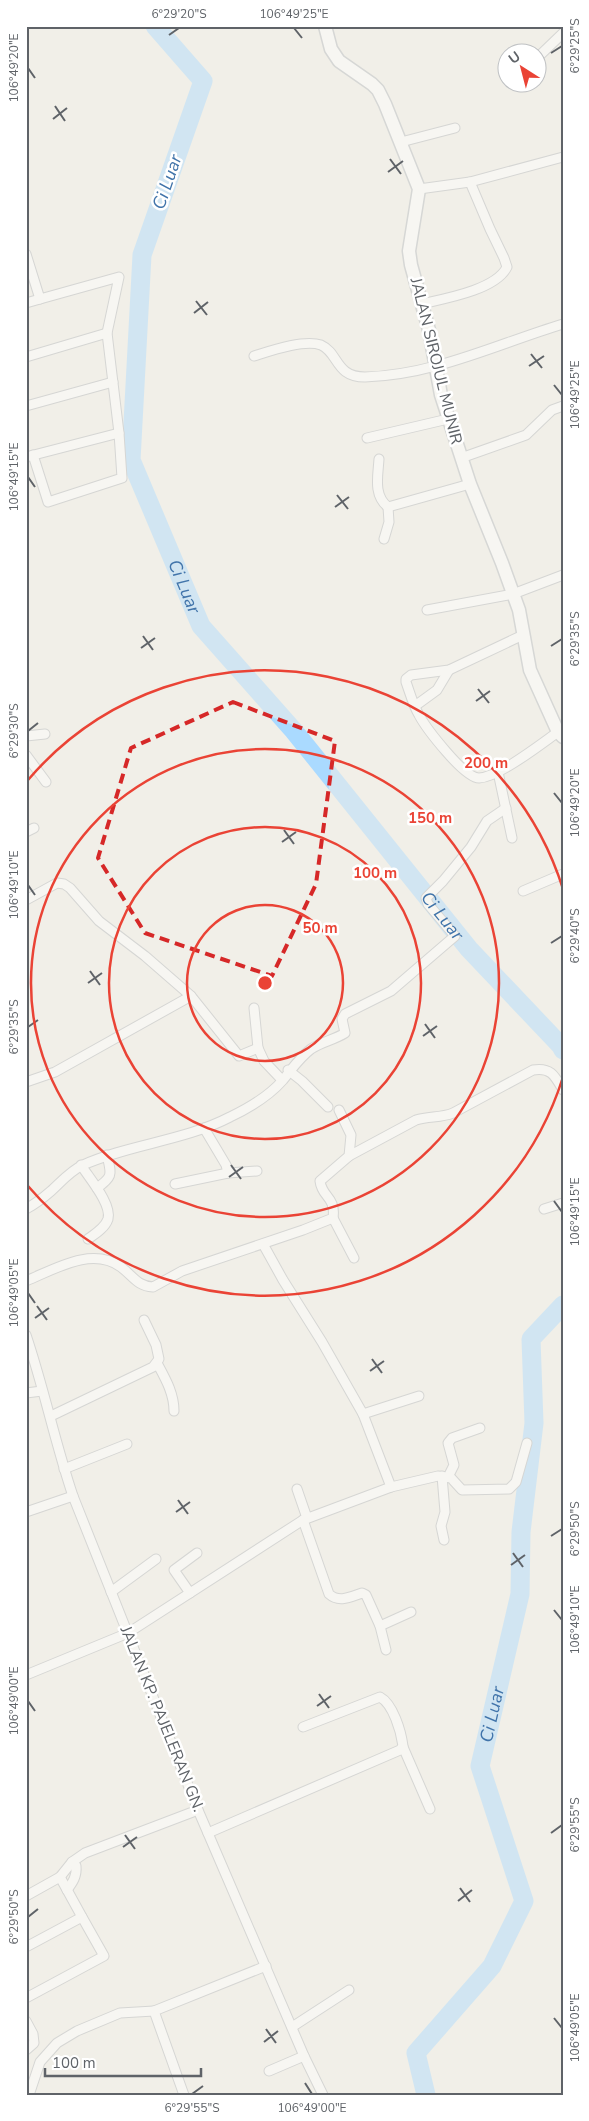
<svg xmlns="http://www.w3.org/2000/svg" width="589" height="2121" viewBox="0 0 589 2121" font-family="'Nunito Sans',sans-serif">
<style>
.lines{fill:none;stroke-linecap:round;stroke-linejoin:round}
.river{stroke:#aadaff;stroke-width:19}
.street-casing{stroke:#b5b8bc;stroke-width:11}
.secondary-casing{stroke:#b6babf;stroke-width:15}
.street{stroke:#fff;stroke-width:9}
.secondary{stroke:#fff;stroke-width:12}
.marked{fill:none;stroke:#d62828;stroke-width:4;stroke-dasharray:10 6;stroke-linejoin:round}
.ticks{fill:none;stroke:#5f6368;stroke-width:2}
.ring{fill:none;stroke:#ea4335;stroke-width:2.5}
.labels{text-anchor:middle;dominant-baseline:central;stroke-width:5;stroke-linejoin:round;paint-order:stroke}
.street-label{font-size:16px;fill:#5f6368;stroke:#fff}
.water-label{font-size:18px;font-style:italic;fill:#4174aa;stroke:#fff}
.centre{fill:#ea4335;stroke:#fff;stroke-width:2.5}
.ring-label{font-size:15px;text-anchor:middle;font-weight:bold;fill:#ea4335;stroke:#fff;stroke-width:5;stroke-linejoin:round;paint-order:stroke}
.neatline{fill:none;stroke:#5f6368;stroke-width:2}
.ticks-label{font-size:12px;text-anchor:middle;fill:#5f6368}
</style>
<rect width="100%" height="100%" fill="#f1efe8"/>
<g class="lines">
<g class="river">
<path id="s1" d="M155,26L203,81L142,255L131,460L201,626L294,731L469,949L561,1046L563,1050"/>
<path id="s2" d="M426,2095L416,2053L492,1966L524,1901L480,1766L520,1594L521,1532L534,1423L531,1339L563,1305"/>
</g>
<g class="street-casing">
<g id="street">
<polyline points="536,59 563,33"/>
<polyline points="401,142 455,128"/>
<polyline points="419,189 470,182 563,157"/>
<polyline points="26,254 40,299 119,277 107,333 119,433 122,478 48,502 33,455"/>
<polyline points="26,303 40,299"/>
<path d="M421,304C443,299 496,290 507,267L504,258L490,229L470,182"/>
<path d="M254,356C270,351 304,339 321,345C339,353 335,377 365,377C435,375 497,344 563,324"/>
<polyline points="26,357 107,333"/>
<polyline points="26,406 113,382"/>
<polyline points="367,438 448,419"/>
<polyline points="26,457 119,433"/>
<polyline points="461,458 526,435 552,410 563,406"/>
<path d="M379,459C378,476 373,495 388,507L470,484"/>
<polyline points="384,539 389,522 388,507"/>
<polyline points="427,610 513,594 563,575"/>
<path d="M523,635L449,670L411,675L406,679V682C410,693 413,705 419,715C426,728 464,778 479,778C499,777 541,744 558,732"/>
<polyline points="415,706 437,690 449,670"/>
<polyline points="26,736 45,734"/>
<polyline points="26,755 46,782"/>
<polyline points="498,772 512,838"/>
<polyline points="26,832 34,828"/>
<polyline points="523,891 563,874"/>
<polyline points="26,900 57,883 64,884 70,888 99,921 145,956 191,996 239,1056 258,1048 264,1061 282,1080"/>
<polyline points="254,1008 258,1048"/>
<polyline points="288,1070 302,1081 328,1107"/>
<polyline points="26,1082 55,1072 191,996"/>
<path d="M349,1156L416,1120C429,1116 441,1118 453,1113L533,1070C551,1067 555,1076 563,1090"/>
<path d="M81,1165C89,1178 112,1204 108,1219C105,1228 95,1234 88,1239"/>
<polyline points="228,1173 257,1171"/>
<polyline points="175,1184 228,1173 226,1165 204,1128"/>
<path d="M97,1188C114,1176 111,1174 107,1155"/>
<path d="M26,1209C35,1204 43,1198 51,1191C61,1182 70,1171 83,1165C130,1144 184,1141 230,1117C249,1108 269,1096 283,1080C292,1069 299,1058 311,1049C321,1042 334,1040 345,1033L342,1019L345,1014L391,991L455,936L428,904L426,898L443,881L471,847L487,821L506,808"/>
<polyline points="544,1209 563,1203"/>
<polyline points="333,1218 354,1258"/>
<polyline points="263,1244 283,1280 322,1342 363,1414 391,1487"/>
<path d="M26,1281C55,1269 92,1246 121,1267C133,1276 137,1286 153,1287L182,1271L303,1230L333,1218C336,1196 322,1198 320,1181L349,1156L351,1135L339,1110"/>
<path d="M26,1335C44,1388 55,1443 73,1496L198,1810L304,2056L323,2095"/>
<path d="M157,1363C165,1378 174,1393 174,1411"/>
<polyline points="26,1393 42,1391"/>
<polyline points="363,1414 419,1396"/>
<polyline points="51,1416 153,1367 159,1359 156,1345 144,1320"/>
<polyline points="64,1469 127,1444"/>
<polyline points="442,1476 445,1512 441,1526 444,1540"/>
<polyline points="448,1477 454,1465 448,1443 452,1438 480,1428"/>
<polyline points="297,1489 307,1518"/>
<polyline points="26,1512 73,1496"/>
<path d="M303,1520L329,1594C339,1603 350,1597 362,1593L366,1595L380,1626L386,1650"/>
<polyline points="111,1592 156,1559"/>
<polyline points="190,1593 174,1570 197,1553"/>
<polyline points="380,1626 411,1612"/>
<polyline points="26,1675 128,1633 303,1520 391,1487 438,1476 451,1478 462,1490 509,1489 516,1482 527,1443"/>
<polyline points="403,1747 430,1809"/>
<path d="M208,1833L400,1750L403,1746C401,1731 393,1704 380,1697L303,1727"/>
<path d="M67,1890C73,1882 77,1876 76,1866L72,1862"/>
<polyline points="26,1896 60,1877 72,1862 85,1853 198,1810"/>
<polyline points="26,1947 82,1917 60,1877"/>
<polyline points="26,1998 104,1956 82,1917"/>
<polyline points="26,2021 33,2034 34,2043 26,2050"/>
<polyline points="292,2027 349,1990"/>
<polyline points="269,2071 304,2056"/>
<polyline points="29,2095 40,2062 57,2043 77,2031 120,2013 154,2011"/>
<polyline points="184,2095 154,2011 266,1966"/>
</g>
</g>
<g class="secondary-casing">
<polyline id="secondary" points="325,26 331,49 339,61 372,84 378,90 385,104 419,189 409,251 411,265 429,330 441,395 470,484 502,563 519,610 530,670 558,732 563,737"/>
</g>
<use href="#street" class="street"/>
<use href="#secondary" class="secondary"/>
</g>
<path d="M0 0H589V2121H0ZM233,702L335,741L316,884L272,976L145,933L98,858L131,748Z" fill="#f1efe8" fill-opacity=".55" fill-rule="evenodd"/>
<path class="marked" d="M233,702L335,741L316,884L272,976L145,933L98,858L131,748Z"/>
<path class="ticks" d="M294,28L302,38M169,35L179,28M551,53L562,46M28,68L35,78M55,106L65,121M53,119L67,108M390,159L401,174M388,172L403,161M196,301L207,315M194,313L208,302M531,354L542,368M529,366L544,356M554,385L562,395M28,477L35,487M337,495L348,509M335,507L349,497M143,636L153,650M551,646L562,639M141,648L155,638M478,689L489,703M476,701L490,691M28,731L38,723M554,793L562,803M284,830L294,844M282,842L296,832M28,885L35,895M551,943L562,936M90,971L100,985M88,983L102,973M425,1024L435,1038M28,1027L38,1020M423,1036L437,1026M231,1165L241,1179M229,1177L243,1167M554,1201L562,1212M28,1293L35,1303M37,1306L47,1320M35,1318L49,1308M372,1359L382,1373M370,1371L384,1361M178,1500L188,1514M176,1512L190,1502M551,1536L562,1529M513,1553L523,1567M511,1565L525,1555M554,1610L562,1620M319,1694L329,1708M28,1701L35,1711M317,1706L331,1696M551,1833L562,1825M125,1835L135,1849M123,1847L137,1837M460,1888L470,1902M458,1901L472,1890M28,1917L38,1909M554,2018L562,2028M266,2029L276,2043M264,2042L278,2031M305,2083L312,2094M192,2094L203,2086"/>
<g class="ring">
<circle cx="265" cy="983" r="78"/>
<circle cx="265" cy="983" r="156"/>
<circle cx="265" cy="983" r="234"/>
<path d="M563 1077A312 312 0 0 1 28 1186M28 780A312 312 0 0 1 563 889"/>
</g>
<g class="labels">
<g class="street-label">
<text transform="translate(436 361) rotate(76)">JALAN SIROJUL MUNIR</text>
<text transform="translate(162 1719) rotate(68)">JALAN KP. PAJELERAN GN.</text>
</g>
<g class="water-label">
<text transform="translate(167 182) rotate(-71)">Ci Luar</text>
<text stroke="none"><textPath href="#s1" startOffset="600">Ci Luar</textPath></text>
<text stroke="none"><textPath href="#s1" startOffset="1020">Ci Luar</textPath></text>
<text stroke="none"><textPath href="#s2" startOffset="426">Ci Luar</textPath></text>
</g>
</g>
<circle cx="265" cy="983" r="8" class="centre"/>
<g class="ring-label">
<text x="486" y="768">200 m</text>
<text x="430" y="823">150 m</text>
<text x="375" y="878">100 m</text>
<text x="320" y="933">50 m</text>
</g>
<rect width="589" height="2121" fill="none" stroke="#ffffff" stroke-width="55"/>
<g transform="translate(522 68) rotate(324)"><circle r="24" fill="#ffffff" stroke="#bfc1c3"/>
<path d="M0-4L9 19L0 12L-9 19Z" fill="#ea4335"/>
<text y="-8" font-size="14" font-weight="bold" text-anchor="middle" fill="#5f6368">U</text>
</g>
<path d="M45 2068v8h156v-8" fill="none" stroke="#5f6368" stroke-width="2.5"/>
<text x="52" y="2068" font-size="15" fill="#5f6368" stroke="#ffffff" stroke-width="4" paint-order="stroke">100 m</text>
<rect x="28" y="28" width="534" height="2066" class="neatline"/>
<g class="ticks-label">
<text x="179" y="18">6°29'20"S</text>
<text x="294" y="18">106°49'25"E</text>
<text transform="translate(575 46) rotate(-90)" y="4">6°29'25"S</text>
<text transform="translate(14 68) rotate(-90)" y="4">106°49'20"E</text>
<text transform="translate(575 395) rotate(-90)" y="4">106°49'25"E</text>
<text transform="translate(14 477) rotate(-90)" y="4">106°49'15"E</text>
<text transform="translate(575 639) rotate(-90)" y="4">6°29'35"S</text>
<text transform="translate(14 731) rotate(-90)" y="4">6°29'30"S</text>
<text transform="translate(575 803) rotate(-90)" y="4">106°49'20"E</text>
<text transform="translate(14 885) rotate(-90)" y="4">106°49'10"E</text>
<text transform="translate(575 936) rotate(-90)" y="4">6°29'40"S</text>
<text transform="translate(14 1027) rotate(-90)" y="4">6°29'35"S</text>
<text transform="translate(575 1212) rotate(-90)" y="4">106°49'15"E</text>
<text transform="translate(14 1293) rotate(-90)" y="4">106°49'05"E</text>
<text transform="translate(575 1529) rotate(-90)" y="4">6°29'50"S</text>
<text transform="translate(575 1620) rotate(-90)" y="4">106°49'10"E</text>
<text transform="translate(14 1701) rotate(-90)" y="4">106°49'00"E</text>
<text transform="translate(575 1825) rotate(-90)" y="4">6°29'55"S</text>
<text transform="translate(14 1917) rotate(-90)" y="4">6°29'50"S</text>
<text transform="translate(575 2028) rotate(-90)" y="4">106°49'05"E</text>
<text x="192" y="2112">6°29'55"S</text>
<text x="312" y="2112">106°49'00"E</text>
</g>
</svg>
